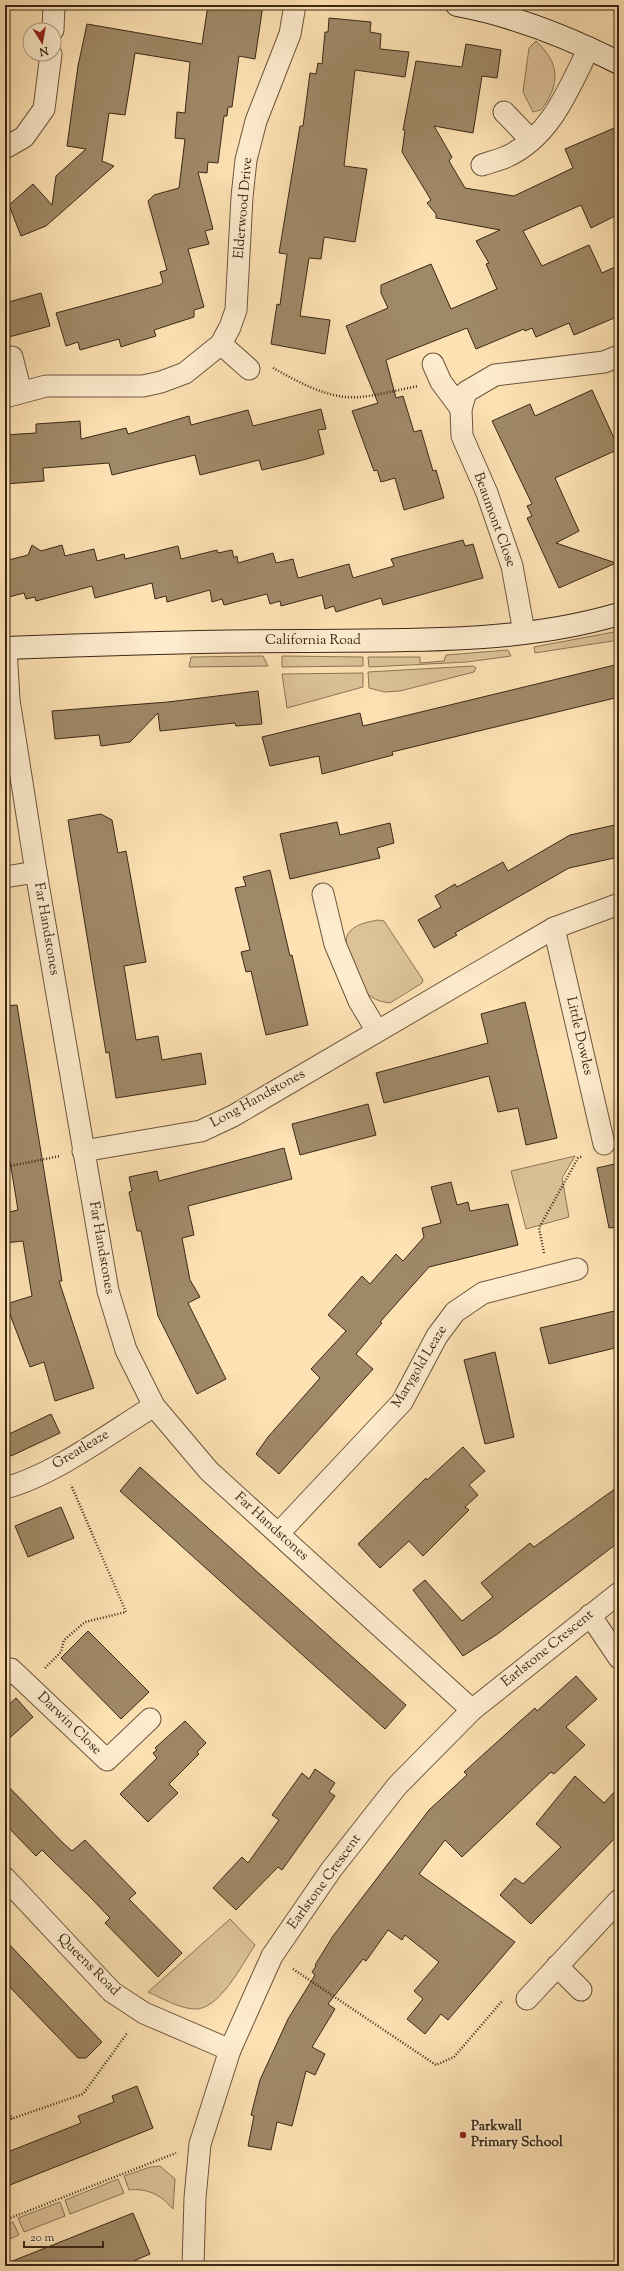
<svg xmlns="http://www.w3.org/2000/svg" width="624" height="2271" viewBox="0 0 624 2271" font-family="'Sorts Mill Goudy',serif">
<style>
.green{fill:#ddc298;stroke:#8c7558}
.building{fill:#a08968;stroke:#3b2817}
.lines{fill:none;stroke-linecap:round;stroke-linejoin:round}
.street-casing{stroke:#6c563e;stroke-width:23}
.secondary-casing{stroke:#3b2817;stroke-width:24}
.path{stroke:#3b2817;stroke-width:2.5;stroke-dasharray:1 2;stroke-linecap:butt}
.street{stroke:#feecce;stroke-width:21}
.secondary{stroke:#feecce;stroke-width:22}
.poi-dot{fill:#8f2418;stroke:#feecce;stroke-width:1.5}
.labels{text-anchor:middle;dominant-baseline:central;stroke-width:3;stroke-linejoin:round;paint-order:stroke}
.street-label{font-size:14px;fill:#3b2817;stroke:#feecce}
.poi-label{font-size:14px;font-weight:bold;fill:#3b2817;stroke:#feecce;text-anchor:start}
</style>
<rect width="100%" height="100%" fill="#fee2b3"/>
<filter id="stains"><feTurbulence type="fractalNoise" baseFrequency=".005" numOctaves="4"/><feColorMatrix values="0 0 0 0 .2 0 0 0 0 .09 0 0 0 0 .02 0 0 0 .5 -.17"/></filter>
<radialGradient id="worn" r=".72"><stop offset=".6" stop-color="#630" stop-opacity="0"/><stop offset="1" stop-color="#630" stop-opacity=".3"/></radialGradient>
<g class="green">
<path d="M536,41C560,64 561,83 541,110L533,112L523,92L529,48Z"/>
<polygon points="619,631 619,640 535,653 534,647"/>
<polygon points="508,650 511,656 467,662 369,667 368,657 420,657 420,663 444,661 446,655"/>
<polygon points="263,656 268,666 189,667 191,657"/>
<polygon points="282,656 363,657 363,666 282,667"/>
<polygon points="473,666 476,668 474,672 400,691 385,692 369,688 368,672"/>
<polygon points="363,673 363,687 287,708 282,674"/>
<path d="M378,920L384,921L423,980L422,983L390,1003C382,1002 374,1000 368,994C359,986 341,943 348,934C354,924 368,922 378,920Z"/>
<polygon points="575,1156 562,1178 569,1217 526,1229 511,1171"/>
<path d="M230,1919L255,1945C243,1963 219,2011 194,2009C178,2008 162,1998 148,1992Z"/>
<path d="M160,2166L175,2179L173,2209C161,2195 148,2188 129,2190L124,2176L150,2167Z"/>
<polygon points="118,2179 124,2193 70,2214 65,2200"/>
<polygon points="60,2202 65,2216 24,2232 18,2218"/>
<polygon points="13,2222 19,2235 5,2241 5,2225"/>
</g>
<g class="building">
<polygon points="208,5 263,5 255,59 239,56 232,107 228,107 227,116 224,116 218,163 208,162 207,173 198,172 213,229 205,231 209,244 188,249 204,307 194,310 194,317 154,330 156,336 133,343 121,347 119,339 80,350 78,342 66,346 56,313 160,285 163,282 160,272 167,270 148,201 154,195 179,188 185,139 175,138 177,112 185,113 190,62 135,53 125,115 109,113 102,161 114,166 46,226 21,236 9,205 33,184 52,205 56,176 86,149 67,146 78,66 87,24 202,44"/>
<polygon points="329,18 371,22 370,32 381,34 380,49 409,52 405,77 355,70 344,166 367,169 355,242 324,237 321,259 309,258 300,316 330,320 325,354 271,344 277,304 280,305 287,254 279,253 300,126 303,126 310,73 316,74 318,63 322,64 325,32 328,32"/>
<polygon points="466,44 501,50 497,78 482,76 473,133 434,126 452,157 449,161 465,188 514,196 573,168 565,149 619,126 619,214 591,228 581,205 523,231 542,266 589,245 602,273 619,265 619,316 574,335 569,323 536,337 532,328 525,331 524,329 476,349 467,328 386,360 396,398 403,396 414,432 421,430 433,471 436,470 444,498 404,510 395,478 381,482 377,470 374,471 352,411 378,403 346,326 388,308 381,293 381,285 431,264 451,309 497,289 486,264 489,263 476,241 500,230 436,218 436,214 427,203 431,200 402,152 405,130 403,130 416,61 462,67"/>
<polygon points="41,293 50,326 5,338 5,303"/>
<polygon points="592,390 619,449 555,478 579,531 556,543 616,563 559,588 527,518 532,516 527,506 532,504 492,421 530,404 535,416"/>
<polygon points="321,409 326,429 318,430 324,454 303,460 262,470 259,460 200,475 195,455 112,475 109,463 43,468 44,481 5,484 5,435 36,433 36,424 80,421 81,439 126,428 128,434 189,416 191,425 248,410 253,426"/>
<polygon points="463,540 465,546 473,544 483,578 383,605 381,598 336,612 334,606 325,609 322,595 281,606 280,601 270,604 267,594 224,605 222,599 212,602 210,590 167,602 166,596 155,599 152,583 95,598 92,586 36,601 35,597 26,599 24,593 5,598 5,561 28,555 32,545 41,551 62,545 65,556 94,549 97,561 124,554 125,559 178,546 181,559 217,550 218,553 232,550 234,558 237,556 238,563 273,553 276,563 293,559 298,578 349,564 353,578 394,566 391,559"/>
<polygon points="619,664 619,697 392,752 393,755 322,774 319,756 270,766 262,737 360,713 363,726"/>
<polygon points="258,691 262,724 236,726 235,723 160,731 158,713 130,742 101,746 99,735 55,739 52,711 168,702"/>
<polygon points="101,814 112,820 118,853 126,851 146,962 124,966 136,1040 158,1036 162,1060 201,1053 206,1084 116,1098 109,1052 106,1053 68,820"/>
<polygon points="337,822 340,835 390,823 394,843 377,848 380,858 290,879 280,834"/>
<polygon points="619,824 619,857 569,868 455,933 457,935 434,948 418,920 441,907 435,896 455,884 457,887 503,862 508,871 570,835"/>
<polygon points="270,870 290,956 292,955 308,1025 266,1035 251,971 246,972 241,952 250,950 235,888 246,886 243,877"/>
<polygon points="525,1002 557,1138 526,1145 518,1108 498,1112 489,1076 384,1103 376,1073 488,1043 481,1014"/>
<polygon points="17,1005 62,1281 59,1281 94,1388 55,1401 44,1362 30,1367 6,1304 32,1296 23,1241 5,1243 5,1213 18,1210 5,1131 5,1006"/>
<polygon points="368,1104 376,1135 300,1155 292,1124"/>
<polygon points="284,1148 292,1179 188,1206 194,1235 182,1238 190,1280 200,1297 188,1303 226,1379 197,1394 158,1316 141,1231 137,1231 129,1192 132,1191 129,1177 157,1171 159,1181"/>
<polygon points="619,1163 619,1227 609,1228 597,1168"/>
<polygon points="451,1182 457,1205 468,1202 470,1211 508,1204 518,1245 429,1267 380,1322 382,1323 356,1354 373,1369 279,1474 256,1454 268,1437 320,1378 311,1369 346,1331 328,1315 362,1276 370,1284 396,1254 403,1261 424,1237 422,1228 441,1223 431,1187"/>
<polygon points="619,1310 619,1347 549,1364 540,1328"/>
<polygon points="495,1352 514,1437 485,1444 464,1360"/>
<polygon points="51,1414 60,1433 11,1456 5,1443 5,1436"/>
<polygon points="463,1447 485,1471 469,1485 478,1495 465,1507 469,1510 423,1556 409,1541 380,1568 358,1544 426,1478 427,1480"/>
<polygon points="140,1467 406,1705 385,1729 120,1491"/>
<polygon points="619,1486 619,1542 496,1635 463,1656 413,1590 425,1580 462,1621 493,1597 481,1583 530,1543 534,1547"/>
<polygon points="61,1507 74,1538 28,1557 15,1526"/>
<polygon points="88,1631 149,1692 121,1719 61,1658"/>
<polygon points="576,1676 597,1699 566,1727 585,1745 554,1774 551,1772 462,1857 445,1840 419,1874 515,1942 448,2020 441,2014 425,2034 407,2019 423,1999 414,1991 439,1962 405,1935 402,1940 388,1930 366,1961 363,1959 328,2004 335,2009 312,2047 325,2054 315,2075 306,2071 292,2126 277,2122 271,2150 248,2146 254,2116 251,2115 260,2080 288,2019 315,1975 312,1972 316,1966 315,1965 333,1936 429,1810 467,1775 464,1772 518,1723 535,1708 537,1711"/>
<polygon points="16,1698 33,1717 5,1742 5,1708"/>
<polygon points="185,1721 206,1743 197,1752 199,1754 169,1784 178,1793 148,1822 120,1794 157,1758 153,1753 157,1750 155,1748"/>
<polygon points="315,1769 335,1783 329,1792 335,1796 282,1870 278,1867 236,1910 213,1888 242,1857 248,1863 279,1820 272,1815 302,1773 309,1779"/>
<polygon points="575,1776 604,1803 619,1787 619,1834 531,1924 500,1895 515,1878 523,1884 561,1847 536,1824"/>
<polygon points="5,1783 63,1843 72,1851 85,1840 136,1893 129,1899 182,1953 158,1977 105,1923 110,1918 91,1898 42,1850 36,1856 5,1824"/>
<polygon points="5,1940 102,2042 86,2058 78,2058 5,1982"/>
<polygon points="137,2086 153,2128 5,2187 5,2153 81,2123 78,2116 114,2102 112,2096"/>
<polygon points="133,2213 150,2254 122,2266 5,2266 5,2264"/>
</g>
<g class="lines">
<g class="street-casing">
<g id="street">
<polyline points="53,30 54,5"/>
<polyline points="504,112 531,140"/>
<polyline points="5,148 24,137 44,109 51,54"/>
<path d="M482,165C490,162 500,160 508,156C551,136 569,88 589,48"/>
<polyline points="221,344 249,369"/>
<polyline points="12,357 21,392"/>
<polyline points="433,364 441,382 461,409"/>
<polyline points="5,397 46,386 143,386 161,382 185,373 221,344 230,327 236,310 242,197 246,160 256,121 290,34 295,5"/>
<polyline points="524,632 512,566 487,493 462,436 461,409 466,392 495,375 604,362 619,356"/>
<polyline points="6,648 9,700 36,872 108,1291 126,1350 154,1406 209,1471 472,1710"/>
<polyline points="5,877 36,872"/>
<polyline points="323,894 335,944 359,1001 377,1031"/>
<polyline points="554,928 604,1144"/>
<polyline points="83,1151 201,1131 233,1116 554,928 619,904"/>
<path d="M5,1488C54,1475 110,1433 154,1406"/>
<polyline points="279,1533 402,1402 437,1336 455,1312 483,1293 577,1269"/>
<polyline points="590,1615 619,1658"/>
<polyline points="5,1675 11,1669 107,1760 150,1719"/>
<polyline points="5,1878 112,1992 144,2013 230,2050"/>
<polyline points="557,1966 581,1990"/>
<polyline points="527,1999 619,1900"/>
<polyline points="193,2266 195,2198 200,2144 230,2050 272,1956 331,1870 397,1786 472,1710 619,1593"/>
</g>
</g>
<g class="secondary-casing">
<g id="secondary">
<path d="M457,5C511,15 570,38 619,63"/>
<path d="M5,648C104,644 203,641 302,641C407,640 518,644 619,614"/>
</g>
</g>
<g class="path">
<path d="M273,368C299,382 329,400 360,397C379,395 398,390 418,386"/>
<polyline points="5,1167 60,1156"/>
<polyline points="544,1253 539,1228 578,1158 583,1156"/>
<polyline points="45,1668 61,1652 64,1640 85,1622 126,1612 71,1485"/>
<polyline points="293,1969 436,2065 454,2057 503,2000"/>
<polyline points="5,2105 12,2119"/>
<polyline points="5,2121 83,2094 128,2032"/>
<polyline points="5,2220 176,2153"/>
</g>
<use href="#street" class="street"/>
<use href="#secondary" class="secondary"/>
</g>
<circle class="poi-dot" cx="463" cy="2135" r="4"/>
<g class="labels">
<g class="street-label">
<text transform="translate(244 208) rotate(-85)">Elderwood Drive</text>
<text transform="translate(494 520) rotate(70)">Beaumont Close</text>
<text x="313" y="641">California Road</text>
<text transform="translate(46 929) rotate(80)">Far Handstones</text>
<text transform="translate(579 1036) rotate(77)">Little Dowles</text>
<text transform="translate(258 1099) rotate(-29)">Long Handstones</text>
<text transform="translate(101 1248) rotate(80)">Far Handstones</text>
<text transform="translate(420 1367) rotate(-59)">Marygold Leaze</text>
<text transform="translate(81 1450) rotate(-31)">Greatleaze</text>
<text transform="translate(271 1527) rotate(42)">Far Handstones</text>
<text transform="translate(548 1649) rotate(-39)">Earlstone Crescent</text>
<text transform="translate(69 1724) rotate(44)">Darwin Close</text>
<text transform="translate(325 1882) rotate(-54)">Earlstone Crescent</text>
<text transform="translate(88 1965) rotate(45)">Queens Road</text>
</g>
<g class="poi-label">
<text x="471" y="2127">Parkwall<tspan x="471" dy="16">Primary School</tspan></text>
</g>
</g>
<rect width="624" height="2271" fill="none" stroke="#fee2b3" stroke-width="20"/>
<rect x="6" y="6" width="612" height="2259" fill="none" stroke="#3b2817" stroke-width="2"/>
<rect x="10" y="10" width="604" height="2251" fill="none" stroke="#3b2817"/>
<g transform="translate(42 42) rotate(169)"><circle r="19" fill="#feecce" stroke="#b09e85"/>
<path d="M0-3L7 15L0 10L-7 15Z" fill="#8f2418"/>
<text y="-6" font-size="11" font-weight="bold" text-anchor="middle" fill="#3b2817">N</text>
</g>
<path d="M24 2241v6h79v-6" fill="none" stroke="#3b2817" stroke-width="2"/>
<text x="30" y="2241" font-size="12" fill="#3b2817" stroke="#feecce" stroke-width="3" paint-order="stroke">20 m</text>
<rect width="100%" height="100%" filter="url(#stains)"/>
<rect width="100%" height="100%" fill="url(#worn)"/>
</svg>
